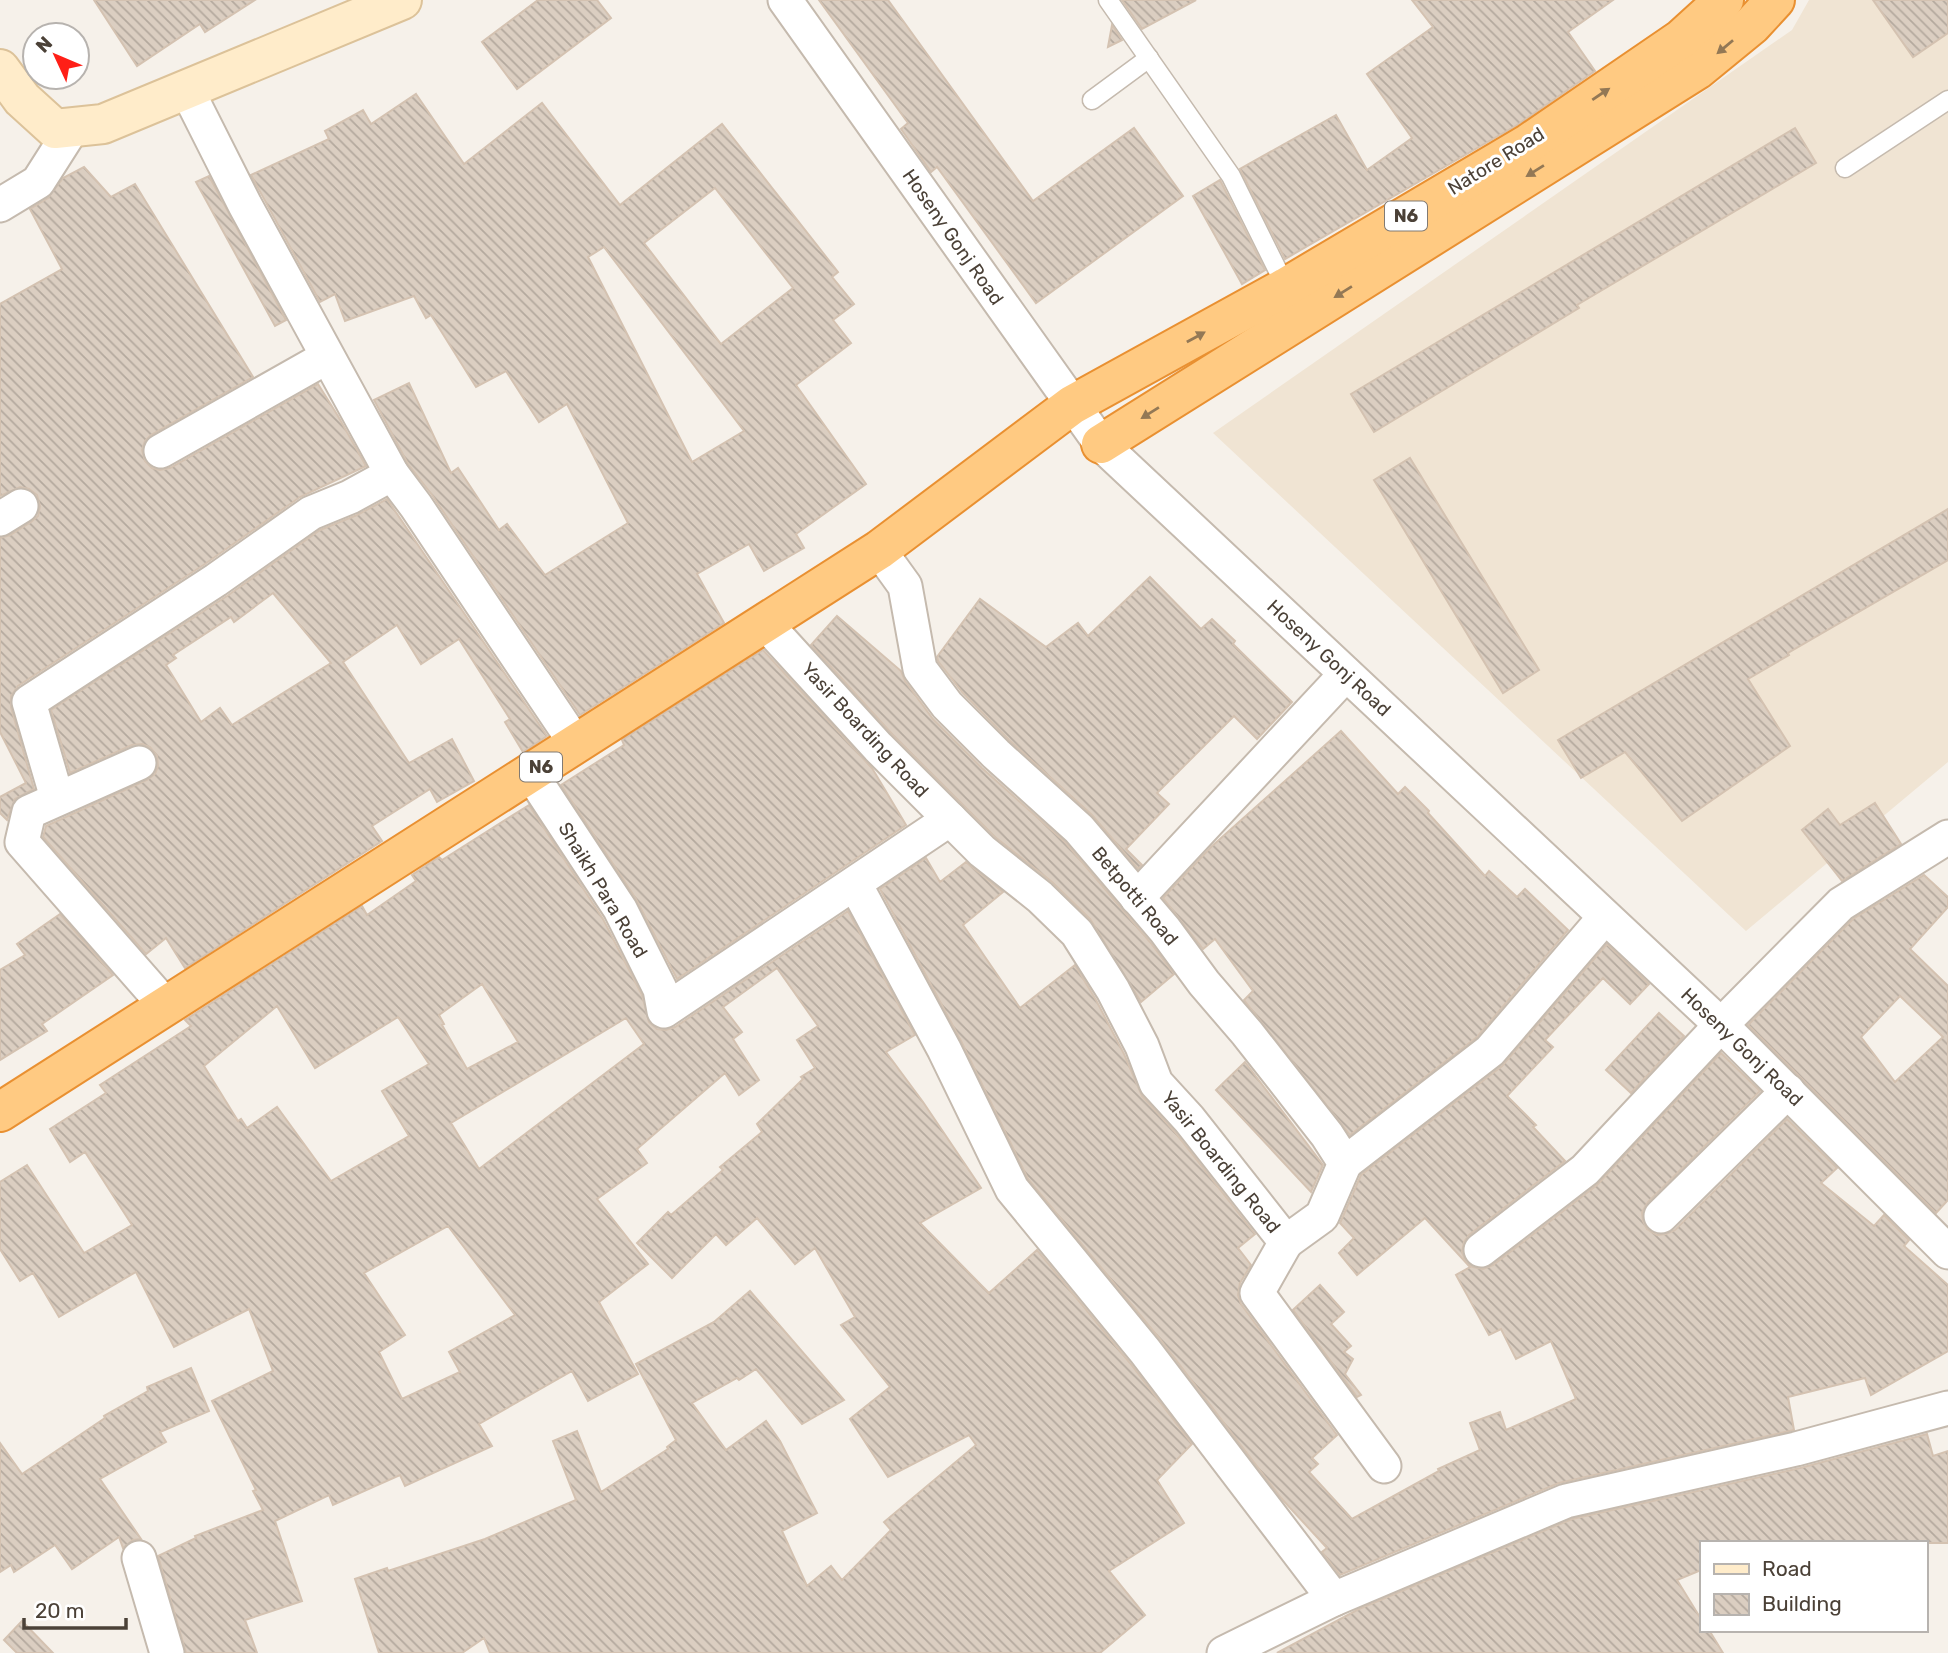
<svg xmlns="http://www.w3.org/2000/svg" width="1948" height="1653" viewBox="0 0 1948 1653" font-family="Rubik,sans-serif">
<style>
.education{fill:#f0e4d3}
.building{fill:url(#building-back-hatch);stroke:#d4c2b1;stroke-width:2;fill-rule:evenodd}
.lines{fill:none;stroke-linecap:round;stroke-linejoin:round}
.service-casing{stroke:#c5baae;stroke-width:21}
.minor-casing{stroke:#c5baae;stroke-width:37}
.secondary-casing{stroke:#dcc299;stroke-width:42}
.trunk-casing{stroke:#e99031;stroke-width:42}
.service{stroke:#fff;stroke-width:18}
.minor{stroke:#fff;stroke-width:33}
.secondary{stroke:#ffecca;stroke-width:38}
.trunk{stroke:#ffca82;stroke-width:38}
.oneway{fill:#937855}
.labels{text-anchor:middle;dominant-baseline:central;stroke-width:6;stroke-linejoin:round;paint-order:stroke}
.shield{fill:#fff;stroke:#817a73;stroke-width:2}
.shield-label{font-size:18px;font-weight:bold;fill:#4b4137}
.street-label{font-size:19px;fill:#4b4137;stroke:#fff}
</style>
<defs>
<pattern id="building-back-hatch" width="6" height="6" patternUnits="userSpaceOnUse" patternTransform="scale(1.75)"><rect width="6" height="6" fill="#dbcec1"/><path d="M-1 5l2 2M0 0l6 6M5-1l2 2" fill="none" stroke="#b4a99e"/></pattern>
</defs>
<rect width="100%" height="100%" fill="#f6f1ea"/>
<polygon class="education" points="1809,0 1948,0 1948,762 1746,931 1213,433 1792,30"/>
<g class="building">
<polygon points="94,0 255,0 205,32 200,24 137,66"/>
<polygon points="538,0 597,0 611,18 517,89 482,42"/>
<polygon points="819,0 888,0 1033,201 1134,128 1183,196 1036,303 937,167 931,172 901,129 908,123"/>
<polygon points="1122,0 1196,0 1142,29"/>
<polygon points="1412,0 1613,0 1568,32 1595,71 1517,125 1285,259 1240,169 1336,115 1367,170 1412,138 1367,74 1433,27"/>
<polygon points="1873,0 1948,0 1948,33 1913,57"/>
<polygon points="1112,25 1122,40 1108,47"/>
<path d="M416,94L464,164L542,103L620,205L722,124L838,272L832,277L854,304L833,320L851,343L796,385L866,484L796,534L804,548L764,571L749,544L697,574L724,623L580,715L432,495L408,464L374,400L409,383L451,473L458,468L499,530L507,524L545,575L628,523L567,404L539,422L506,371L476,387L431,315L426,318L414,296L345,321L335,294L320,302L251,175L329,139L325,131L363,110L371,124ZM715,188L793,288L721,344L644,243ZM604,247L744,431L692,462L588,257Z"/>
<polygon points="1795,128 1816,163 1577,305 1579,308 1374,432 1351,394"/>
<polygon points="84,167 111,197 135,184 253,377 151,435 145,441 142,450 145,461 152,468 160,470 170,468 318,384 338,416 366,466 300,497 205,564 18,686 11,696 11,707 34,789 15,799 7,820 0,813 0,797 26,783 0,732 0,538 10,535 31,522 38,516 40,506 37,495 29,489 20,487 0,496 0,304 62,269 30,209 48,198 63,178"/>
<polygon points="209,176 286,320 275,326 196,182"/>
<polygon points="1220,180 1265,270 1242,284 1193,196"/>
<polygon points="1410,458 1539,670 1503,693 1374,480"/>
<path d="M387,499L547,736L523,752L505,722L510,719L459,639L421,664L397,625L343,662L409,763L452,739L474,781L437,802L430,789L372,826L382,841L185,968L166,938L146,954L43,837L46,826L147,780L155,774L158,766L157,756L150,747L142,744L132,745L70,773L51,710L227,596L320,530L357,515ZM273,593L331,663L232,725L220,708L201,722L166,665L176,658L173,655L231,617L234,622Z"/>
<polygon points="1948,509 1948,560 1788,653 1789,655 1748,679 1790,746 1682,821 1625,752 1581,778 1558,740"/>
<polygon points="1150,577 1201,629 1212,619 1235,641 1233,644 1292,702 1257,739 1234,716 1157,793 1169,804 1126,849 1142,865 1138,869 1092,815 1009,740 962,692 938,661 937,657 980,599 1046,647 1078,623 1088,636"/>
<polygon points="837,616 901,671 905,681 933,719 982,768 1065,842 1150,942 1174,974 1141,1002 1090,919 1052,882 995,837 892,734 811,645"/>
<polygon points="763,650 872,768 906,825 677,979 636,899 561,785 624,745 622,740"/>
<polygon points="1341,731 1398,794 1405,787 1429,811 1428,813 1485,876 1489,871 1517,897 1525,889 1568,930 1477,1037 1350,1135 1244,1000 1253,991 1215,939 1203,949 1163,898 1211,847"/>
<polygon points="1875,803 1901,844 1842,881 1802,830 1828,809 1840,825"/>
<path d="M529,805L603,919L642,995L649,1022L657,1029L666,1030L675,1027L848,911L915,1035L886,1052L923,1102L981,1188L920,1223L989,1293L1037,1250L1130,1363L1192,1444L1157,1480L1184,1523L1109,1571L1145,1615L1100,1653H490L484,1638L462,1653H379L355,1579L387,1568L388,1571L485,1539L576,1500L553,1441L577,1431L601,1492L668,1449L667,1447L676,1440L636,1364L714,1322L750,1291L844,1400L802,1424L756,1369L739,1380L737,1378L692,1403L726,1450L766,1421L780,1441L817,1513L782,1531L807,1586L831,1566L842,1580L891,1530L884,1522L976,1445L969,1435L888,1477L850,1419L890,1387L841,1325L855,1317L815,1248L795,1264L757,1218L726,1245L716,1234L672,1278L637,1243L668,1212L671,1215L723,1170L720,1167L762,1132L757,1124L803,1079L801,1077L815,1068L797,1040L818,1026L777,968L723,1007L742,1032L733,1039L759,1080L739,1095L725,1073L637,1149L647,1163L597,1199L648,1264L599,1302L638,1374L588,1401L572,1371L479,1424L492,1446L405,1486L400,1475L333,1505L329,1495L275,1521L302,1601L245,1620L257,1653H186L158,1556L196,1538L195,1536L263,1510L253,1491L256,1490L212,1401L273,1371L249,1309L174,1347L136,1272L59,1317L33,1273L20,1281L0,1249V1182L27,1165L84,1253L132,1225L85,1152L70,1162L50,1129L106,1093L100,1085L191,1026L185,1020L362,906L367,915L416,881L412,875L439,857L442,860ZM482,984L518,1042L467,1069L442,1025L444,1024L439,1015ZM277,1006L315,1068L398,1017L429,1064L382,1091L409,1136L331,1181L277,1107L247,1128L241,1119L238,1121L204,1066ZM626,1018L644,1044L479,1169L451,1123ZM448,1226L515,1315L449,1352L460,1372L402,1399L379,1352L405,1335L364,1273Z"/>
<polygon points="926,858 940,882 966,862 1003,892 963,925 1020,1008 1075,965 1096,1000 1124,1054 1142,1096 1174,1131 1255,1234 1238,1248 1251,1265 1240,1283 1238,1295 1241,1304 1337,1435 1312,1458 1318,1464 1309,1472 1352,1519 1439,1471 1438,1469 1480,1450 1470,1423 1500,1412 1506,1430 1576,1399 1551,1341 1516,1359 1501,1329 1489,1335 1456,1275 1470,1267 1425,1218 1357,1275 1339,1253 1354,1238 1340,1223 1361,1175 1502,1066 1607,944 1649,984 1630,1004 1603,978 1545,1040 1553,1047 1507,1096 1536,1125 1533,1127 1565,1161 1469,1235 1464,1242 1462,1252 1466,1262 1473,1267 1483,1269 1493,1265 1597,1185 1721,1053 1760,1091 1648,1202 1642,1212 1643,1221 1647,1229 1657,1235 1666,1234 1675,1230 1787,1119 1837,1168 1821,1183 1874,1226 1884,1215 1909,1240 1904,1246 1948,1285 1948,1351 1871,1395 1865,1378 1788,1397 1794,1430 1559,1483 1340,1575 1322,1552 1327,1548 1281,1498 1160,1339 1028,1179 961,1041 880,889"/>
<path d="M1924,875L1948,897V907L1910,949L1948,986V1200L1936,1213L1748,1025L1853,919ZM1900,996L1943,1037L1895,1082L1861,1037Z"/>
<polygon points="60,914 113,975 42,1024 47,1031 0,1060 0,970 25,955 17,944"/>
<polygon points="1659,1013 1684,1036 1631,1093 1606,1070"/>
<polygon points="1245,1062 1323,1165 1311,1192 1216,1090"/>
<polygon points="1320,1285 1344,1312 1331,1324 1351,1346 1344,1352 1353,1359 1345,1374 1361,1395 1357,1397 1293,1310"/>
<polygon points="191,1368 209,1411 160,1432 166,1442 100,1479 141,1539 133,1540 123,1548 119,1537 72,1569 55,1545 14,1572 11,1565 0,1572 0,1443 22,1474 105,1418 104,1416 148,1391 147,1387"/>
<polygon points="1927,1434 1933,1456 1948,1451 1948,1543 1701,1543 1701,1570 1677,1580 1701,1619 1701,1630 1709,1630 1723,1653 1277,1653 1359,1609 1572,1519 1800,1468"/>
<polygon points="22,1621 53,1653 17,1653 4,1640"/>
</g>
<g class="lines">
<g class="service-casing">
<g id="service">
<polyline points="1108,0 1231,176 1286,287"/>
<polyline points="1092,100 1149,58"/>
<polyline points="1845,168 1948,100"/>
</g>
</g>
<g class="minor-casing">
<g id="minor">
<polyline points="785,0 1101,444 1721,1025 1948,1252"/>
<polyline points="187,90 245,205 392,474 416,506 576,744"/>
<polyline points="0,205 38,182 73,127"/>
<polyline points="161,451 327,357"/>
<polyline points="0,519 21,506"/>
<polyline points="879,550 905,586 920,669 947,705 996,754 1079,829 1165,930 1204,983 1247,1033 1327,1135 1345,1163 1322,1216 1286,1242"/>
<polyline points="765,623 878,747 982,851 1040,897 1077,933 1113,990 1142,1046 1156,1083 1189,1119 1286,1242 1257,1293 1384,1466"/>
<polyline points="139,763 29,812 22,842 165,1005"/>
<polyline points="531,774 620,909 660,989 664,1011 950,819"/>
<polyline points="57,798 29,702 216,580 311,513 350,497 392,474"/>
<polyline points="855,884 944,1049 1012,1189 1145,1351 1334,1599"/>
<polyline points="1137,898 1346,674"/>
<polyline points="1345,1163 1490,1051 1605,917"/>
<polyline points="1661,1216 1788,1091"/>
<polyline points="1481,1250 1585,1170 1721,1025 1841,904 1948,837"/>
<polyline points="139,1558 167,1653"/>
<polyline points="1224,1653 1334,1599 1566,1501 1796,1449 1948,1408"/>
</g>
</g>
<g class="secondary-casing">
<polyline id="secondary" points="0,69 22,99 55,129 103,124 402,0"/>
</g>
<g class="trunk-casing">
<g id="trunk">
<polyline points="1101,444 1697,70 1752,25 1775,0"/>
<polyline points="0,1112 879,550 1072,405 1286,287 1529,143 1681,39 1724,0"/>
</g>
</g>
<use href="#service" class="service"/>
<use href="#minor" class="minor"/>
<use href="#secondary" class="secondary"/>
<use href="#trunk" class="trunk"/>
</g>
<defs><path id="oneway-solid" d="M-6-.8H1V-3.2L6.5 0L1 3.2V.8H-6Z" transform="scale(1.75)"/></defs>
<g class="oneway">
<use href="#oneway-solid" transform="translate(1725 47) rotate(140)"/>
<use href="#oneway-solid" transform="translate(1601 94) rotate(-34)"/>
<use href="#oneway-solid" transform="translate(1535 171) rotate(148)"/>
<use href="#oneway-solid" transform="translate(1343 292) rotate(148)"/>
<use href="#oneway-solid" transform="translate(1196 337) rotate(-29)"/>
<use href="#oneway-solid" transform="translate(1150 413) rotate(148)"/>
</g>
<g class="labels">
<g class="shield">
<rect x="1385" y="201.5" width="42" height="29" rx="5"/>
<rect x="520" y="752.5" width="42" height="29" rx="5"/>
</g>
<g class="shield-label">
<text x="1406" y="216">N6</text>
<text x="541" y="767">N6</text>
</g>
<g class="street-label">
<text transform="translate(1496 161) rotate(-32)">Natore Road</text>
<text transform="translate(953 237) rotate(55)">Hoseny Gonj Road</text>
<text transform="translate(1329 658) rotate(43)">Hoseny Gonj Road</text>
<text transform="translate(865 730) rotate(47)">Yasir Boarding Road</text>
<text transform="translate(603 890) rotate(59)">Shaikh Para Road</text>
<text transform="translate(1135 896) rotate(50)">Betpotti Road</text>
<text transform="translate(1742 1047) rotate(44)">Hoseny Gonj Road</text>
<text transform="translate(1221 1162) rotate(51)">Yasir Boarding Road</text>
</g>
</g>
<rect x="1700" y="1541" width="228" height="91" fill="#ffffff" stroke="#b7b3af" stroke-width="2"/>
<rect x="1714" y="1564" width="35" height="10" fill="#ffecca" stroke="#b7b3af" stroke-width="2"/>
<text x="1762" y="1576" font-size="21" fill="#4b4137">Road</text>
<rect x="1714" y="1594" width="35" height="21" fill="url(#building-back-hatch)" stroke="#b7b3af" stroke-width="2"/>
<text x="1762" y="1611" font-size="21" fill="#4b4137">Building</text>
<g transform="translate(56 56) rotate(314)"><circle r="33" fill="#ffffff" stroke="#b7b3af" stroke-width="2"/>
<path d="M0-5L12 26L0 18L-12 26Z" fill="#ff1f17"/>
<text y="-10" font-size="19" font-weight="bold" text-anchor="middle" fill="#4b4137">N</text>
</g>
<path d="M24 1618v10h102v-10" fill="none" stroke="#4b4137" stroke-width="3.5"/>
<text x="35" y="1618" font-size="21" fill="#4b4137" stroke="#ffffff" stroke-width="5" paint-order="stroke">20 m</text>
</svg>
